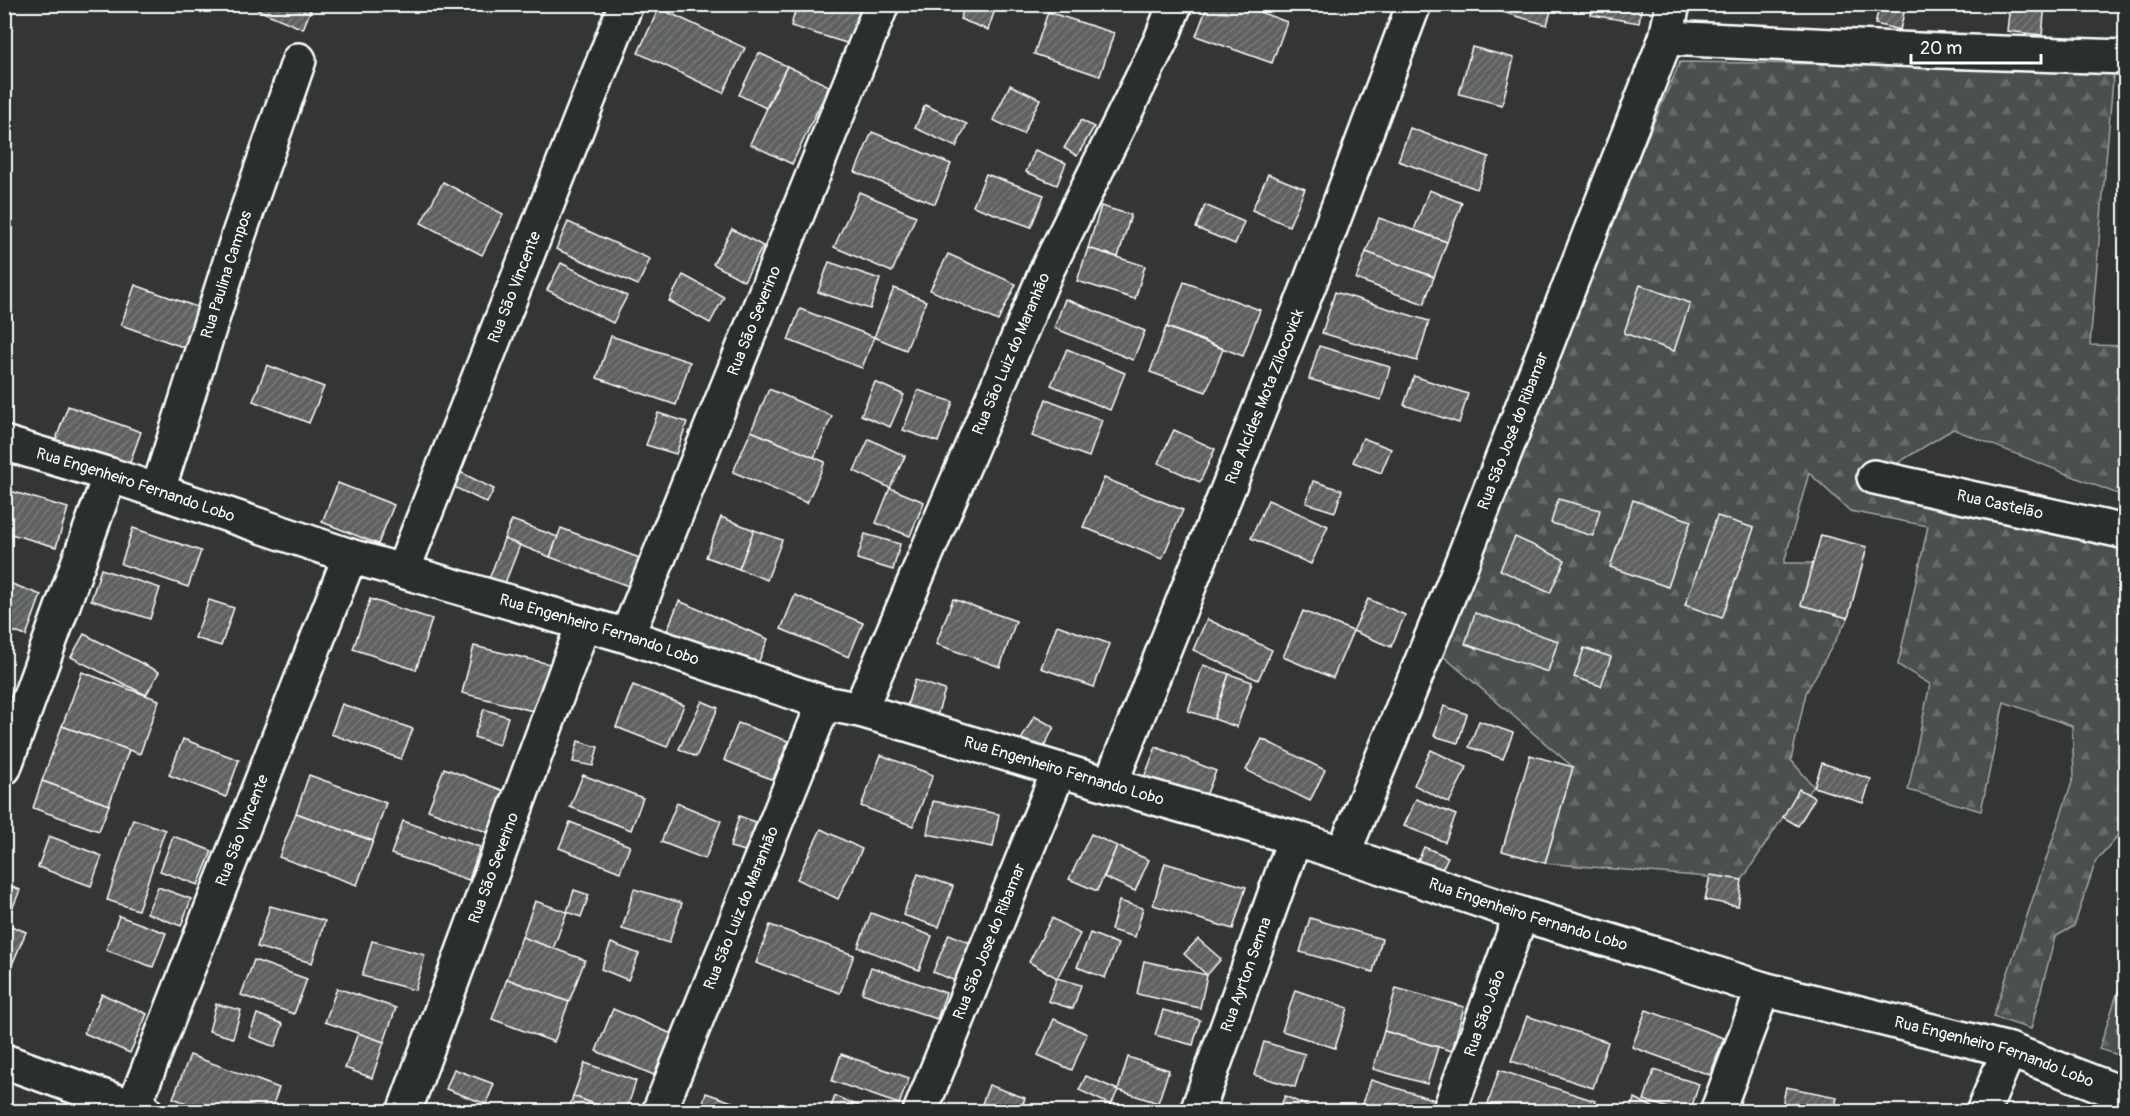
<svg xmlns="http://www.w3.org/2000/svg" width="2130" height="1116" viewBox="0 0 2130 1116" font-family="Pangolin,sans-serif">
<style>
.forest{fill:url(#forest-firs);stroke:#a6a7a8;stroke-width:1.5}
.building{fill:url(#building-hatch);stroke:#fff;stroke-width:1.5}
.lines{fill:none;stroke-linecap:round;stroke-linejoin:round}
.minor-casing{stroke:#fff;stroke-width:38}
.minor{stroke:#2a2d2e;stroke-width:33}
.labels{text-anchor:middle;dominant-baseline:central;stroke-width:4.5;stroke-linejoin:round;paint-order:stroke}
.street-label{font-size:16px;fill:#fff;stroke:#2a2d2e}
</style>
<defs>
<pattern id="forest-firs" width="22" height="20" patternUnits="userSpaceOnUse" patternTransform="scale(1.5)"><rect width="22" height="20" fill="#4c4f50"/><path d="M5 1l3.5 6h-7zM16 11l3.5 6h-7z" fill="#67696a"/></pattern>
<pattern id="building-hatch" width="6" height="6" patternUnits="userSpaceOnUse" patternTransform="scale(1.5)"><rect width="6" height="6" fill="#5f6162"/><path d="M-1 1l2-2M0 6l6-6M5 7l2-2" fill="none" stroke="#77797a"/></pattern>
</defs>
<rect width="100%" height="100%" fill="#333536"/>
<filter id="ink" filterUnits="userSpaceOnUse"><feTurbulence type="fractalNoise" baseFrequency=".0167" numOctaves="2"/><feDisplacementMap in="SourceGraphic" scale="12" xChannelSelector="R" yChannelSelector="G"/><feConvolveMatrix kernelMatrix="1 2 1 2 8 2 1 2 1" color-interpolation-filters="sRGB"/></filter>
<g filter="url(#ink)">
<g class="forest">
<polygon points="1680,62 2114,68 2090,345 2125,346 2125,497 1953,429 1878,475 2125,548 2125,827 2096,861 2074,926 2055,937 2031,1029 1993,1017 2074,776 2072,726 2004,702 1981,811 1908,790 1930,684 1898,665 1928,526 1850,511 1809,473 1784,563 1813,563 1802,605 1848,618 1806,693 1791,760 1814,787 1783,817 1742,880 1545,863 1573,767 1429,644"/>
<polygon points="2125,970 2125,1057 2099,1049"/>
</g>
<g class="building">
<polygon points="244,4 313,4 303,29"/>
<polygon points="797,4 847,4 864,10 853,45 791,26"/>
<polygon points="966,4 997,4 988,30 960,19"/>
<polygon points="1208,4 1238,4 1287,22 1272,63 1196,36"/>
<polygon points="1475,4 1553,4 1547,25"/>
<polygon points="1593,4 1642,4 1639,23 1591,15"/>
<polygon points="1880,4 1906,4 1900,30 1875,24"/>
<polygon points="2010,4 2045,4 2042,35 2007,31"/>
<polygon points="659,8 745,48 723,93 638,53"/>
<polygon points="1048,12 1114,33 1100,76 1034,54"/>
<polygon points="1472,47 1514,58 1502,105 1459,94"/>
<polygon points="759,53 787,66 766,108 739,95"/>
<polygon points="787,66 829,86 792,164 750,144"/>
<polygon points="1010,85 1040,99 1023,134 993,120"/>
<polygon points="925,105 967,124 956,147 915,128"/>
<polygon points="1081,120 1094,127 1077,156 1064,148"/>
<polygon points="1410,128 1489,157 1477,189 1398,161"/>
<polygon points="872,132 951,164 935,204 855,172"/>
<polygon points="1035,150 1066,163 1057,185 1026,172"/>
<polygon points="986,174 1044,195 1031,227 973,206"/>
<polygon points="1268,174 1305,189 1289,226 1252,210"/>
<polygon points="443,182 503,214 482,255 421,223"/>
<polygon points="1429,190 1462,203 1447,242 1414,230"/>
<polygon points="859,192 916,216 892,272 834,247"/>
<polygon points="1205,205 1244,222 1235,244 1196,228"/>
<polygon points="1101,206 1131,215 1118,257 1088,248"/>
<polygon points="1379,218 1447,242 1434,277 1366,252"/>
<polygon points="568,222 650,259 638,285 556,249"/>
<polygon points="732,229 763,246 744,281 713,264"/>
<polygon points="1088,248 1145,266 1135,299 1077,281"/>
<polygon points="1366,252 1434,277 1424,304 1356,279"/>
<polygon points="948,254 1016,284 998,321 930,290"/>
<polygon points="829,262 880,279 870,309 818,292"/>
<polygon points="561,263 627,296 613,323 547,290"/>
<polygon points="683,275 724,297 710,323 669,301"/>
<polygon points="1184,282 1260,310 1243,356 1167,327"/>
<polygon points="135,285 208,311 194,351 121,325"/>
<polygon points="1640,285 1690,303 1674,351 1624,333"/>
<polygon points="894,288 926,301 906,350 874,337"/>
<polygon points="1335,292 1429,321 1417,361 1322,333"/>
<polygon points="1065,299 1145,331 1133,360 1054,328"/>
<polygon points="800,309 874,337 862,368 788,340"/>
<polygon points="1166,327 1223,349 1206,392 1150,372"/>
<polygon points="611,336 690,362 676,405 597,378"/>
<polygon points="1319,346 1390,367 1381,400 1309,379"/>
<polygon points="1067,349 1125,373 1110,410 1051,385"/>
<polygon points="267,365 324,387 309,423 253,401"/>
<polygon points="1414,376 1468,394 1459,423 1404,405"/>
<polygon points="875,382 904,395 890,427 861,415"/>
<polygon points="769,389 832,416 814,458 751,431"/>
<polygon points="918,390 953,402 938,442 903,430"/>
<polygon points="1046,399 1102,420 1089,457 1032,436"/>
<polygon points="68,406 141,432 128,468 55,442"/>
<polygon points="658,413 687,422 676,454 646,445"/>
<polygon points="1174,430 1215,449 1200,482 1158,463"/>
<polygon points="751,431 825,462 807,503 733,472"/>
<polygon points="1363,438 1391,449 1381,473 1353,462"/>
<polygon points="869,439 905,456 890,488 854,471"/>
<polygon points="460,472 494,489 487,503 454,487"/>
<polygon points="1104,478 1183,510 1162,559 1083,527"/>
<polygon points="1313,481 1342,490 1335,512 1306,503"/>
<polygon points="338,483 394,505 378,544 322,522"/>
<polygon points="890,488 924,502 910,536 876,523"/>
<polygon points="7,490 68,508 56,547 4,532 4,498"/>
<polygon points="1558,499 1600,510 1593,536 1551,523"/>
<polygon points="1268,500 1328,526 1311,564 1251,538"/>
<polygon points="1633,500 1691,521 1668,587 1610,567"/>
<polygon points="1717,516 1754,528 1722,618 1685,605"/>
<polygon points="721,517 754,530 739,569 706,557"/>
<polygon points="512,520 558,537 550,557 504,539"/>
<polygon points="133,528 201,551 188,587 121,564"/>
<polygon points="561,528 642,559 631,587 550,557"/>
<polygon points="754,530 782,540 767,580 739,569"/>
<polygon points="865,534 900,544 893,570 857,559"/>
<polygon points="1821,535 1867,547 1848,618 1801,605"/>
<polygon points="1515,537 1565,560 1550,593 1500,570"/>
<polygon points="504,539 520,545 503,588 488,582"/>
<polygon points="101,569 160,588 150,619 91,600"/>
<polygon points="4,581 41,595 26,636 4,628"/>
<polygon points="795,595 863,623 849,657 781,629"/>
<polygon points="370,599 432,619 416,670 353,649"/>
<polygon points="953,599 1016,621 1000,667 936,644"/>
<polygon points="1368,599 1405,615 1391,647 1353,631"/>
<polygon points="209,600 234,608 221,646 195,638"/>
<polygon points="679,601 768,639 753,675 664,638"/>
<polygon points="1303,611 1353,631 1333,678 1283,657"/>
<polygon points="1475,613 1558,641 1548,672 1465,644"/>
<polygon points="1207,619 1272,650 1258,680 1193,650"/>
<polygon points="1057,625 1110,644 1094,687 1041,668"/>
<polygon points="84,634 159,672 146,695 71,657"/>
<polygon points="474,646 550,664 537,712 462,693"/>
<polygon points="1584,648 1611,657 1601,686 1574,677"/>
<polygon points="1203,665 1229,674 1214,719 1188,711"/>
<polygon points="82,672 159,700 140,754 62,726"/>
<polygon points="1229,674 1252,682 1237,727 1214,719"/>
<polygon points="915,680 945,690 935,722 905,712"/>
<polygon points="633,685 684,705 667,747 616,727"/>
<polygon points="702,701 718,708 696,757 679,749"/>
<polygon points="342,704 413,729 401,759 331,734"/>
<polygon points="1444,706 1467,714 1458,743 1434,736"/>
<polygon points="484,709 508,717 499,745 474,737"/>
<polygon points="1034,716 1054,727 1041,753 1020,742"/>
<polygon points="1479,721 1513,733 1503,759 1469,747"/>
<polygon points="738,723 788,741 773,780 724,760"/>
<polygon points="62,726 129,750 109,805 42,781"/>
<polygon points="183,739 239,760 226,797 169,775"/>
<polygon points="1262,739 1325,770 1310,801 1246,770"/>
<polygon points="578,741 598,747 593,766 573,762"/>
<polygon points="1156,747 1216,771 1203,803 1143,780"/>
<polygon points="1431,750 1467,767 1449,803 1414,785"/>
<polygon points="881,755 933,775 913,826 861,806"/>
<polygon points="1530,755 1573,767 1545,863 1502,851"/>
<polygon points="1822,763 1871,779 1863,803 1814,787"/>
<polygon points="444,768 507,792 492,834 428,810"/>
<polygon points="309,775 386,803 373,841 296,813"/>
<polygon points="583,775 643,798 631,830 570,807"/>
<polygon points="42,781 109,805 99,831 33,808"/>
<polygon points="1799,789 1815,798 1798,826 1783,817"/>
<polygon points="1416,799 1456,815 1445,842 1404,826"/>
<polygon points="933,801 999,814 993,847 927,834"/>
<polygon points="677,803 721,821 705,859 661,842"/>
<polygon points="296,813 373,841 357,885 279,857"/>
<polygon points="739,816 761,824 752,853 730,847"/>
<polygon points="133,819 165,830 138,910 107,900"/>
<polygon points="403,821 480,847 469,880 391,854"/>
<polygon points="570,822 630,846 620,872 559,848"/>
<polygon points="821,829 862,849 838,899 797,879"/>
<polygon points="1091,834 1117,846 1097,891 1069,879"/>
<polygon points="49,836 102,856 91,886 38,867"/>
<polygon points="173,836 212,851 198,885 160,871"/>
<polygon points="1117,846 1149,860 1135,891 1104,877"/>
<polygon points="1424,847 1448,857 1437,880 1414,870"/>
<polygon points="1165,863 1246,887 1233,929 1153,905"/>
<polygon points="918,874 953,886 939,927 903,915"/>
<polygon points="1710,875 1742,880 1738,906 1705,900"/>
<polygon points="4,883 20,890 6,924 4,923"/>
<polygon points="158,887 191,899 181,926 147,913"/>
<polygon points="634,889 682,903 669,943 622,929"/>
<polygon points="574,890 589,895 581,917 567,912"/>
<polygon points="535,901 567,912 553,949 522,937"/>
<polygon points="1119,901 1143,908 1135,937 1111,930"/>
<polygon points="270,906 325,921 312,963 257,947"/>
<polygon points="871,913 932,936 919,970 858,947"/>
<polygon points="119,916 166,933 153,967 106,950"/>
<polygon points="1052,918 1080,934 1057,978 1029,962"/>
<polygon points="1310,918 1382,939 1373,972 1300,952"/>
<polygon points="4,923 26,932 11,967 4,965"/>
<polygon points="770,925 854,955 840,993 756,963"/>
<polygon points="1090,933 1118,944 1105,978 1077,967"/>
<polygon points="949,934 973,944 958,982 933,972"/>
<polygon points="522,937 585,960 569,1002 507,979"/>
<polygon points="1198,939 1221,959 1207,975 1184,954"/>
<polygon points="372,941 425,955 415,990 362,976"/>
<polygon points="611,943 639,954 628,980 601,969"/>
<polygon points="254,960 307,979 294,1014 241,995"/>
<polygon points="1144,961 1207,975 1200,1008 1137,994"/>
<polygon points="871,967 946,993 937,1019 862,993"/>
<polygon points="1057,978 1081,985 1073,1009 1048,1001"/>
<polygon points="507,979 569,1002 554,1042 492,1019"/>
<polygon points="337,988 396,1008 384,1042 325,1022"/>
<polygon points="1396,988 1464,1007 1452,1051 1384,1031"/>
<polygon points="1295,990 1348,1008 1335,1048 1282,1031"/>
<polygon points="102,994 147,1014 130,1053 84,1033"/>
<polygon points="216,1004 241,1010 233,1038 209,1031"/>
<polygon points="613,1009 672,1034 654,1075 596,1051"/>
<polygon points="1163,1010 1200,1020 1193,1045 1155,1035"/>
<polygon points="1646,1010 1724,1038 1710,1075 1632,1047"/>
<polygon points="257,1014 283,1024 275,1047 249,1037"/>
<polygon points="1527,1016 1608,1042 1593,1088 1511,1061"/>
<polygon points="1054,1019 1087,1034 1072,1070 1038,1055"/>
<polygon points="1384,1031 1438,1047 1427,1084 1373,1069"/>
<polygon points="358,1033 384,1042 372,1078 345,1068"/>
<polygon points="1264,1042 1305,1054 1295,1087 1254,1075"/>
<polygon points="841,1054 909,1078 899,1104 832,1081"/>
<polygon points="190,1055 279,1088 270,1112 210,1112 173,1098"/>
<polygon points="1128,1057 1169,1070 1158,1103 1118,1090"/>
<polygon points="585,1063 636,1081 626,1112 615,1112 573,1096"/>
<polygon points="454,1069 494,1084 486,1104 446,1089"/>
<polygon points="1499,1070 1595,1101 1592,1112 1511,1112 1488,1104"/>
<polygon points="1654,1070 1699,1084 1690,1112 1680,1112 1644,1100"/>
<polygon points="1086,1076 1118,1090 1111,1105 1079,1090"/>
<polygon points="1371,1080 1438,1101 1434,1112 1360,1112"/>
<polygon points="989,1085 1025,1098 1020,1112 979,1112"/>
<polygon points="1786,1087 1837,1097 1834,1112 1781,1112"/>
<polygon points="706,1093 735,1103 732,1112 700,1112"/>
<polygon points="573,1096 615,1112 568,1112"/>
<polygon points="835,1096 873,1112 829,1112"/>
<polygon points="1285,1096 1316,1110 1315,1112 1278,1112"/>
<polygon points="1635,1098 1662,1112 1628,1112"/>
</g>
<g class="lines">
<g class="minor-casing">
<g id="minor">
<polyline points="1666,38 1940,51 2126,57"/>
<path id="s1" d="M4,443L110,475L350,556L627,636L824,703L860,710L1110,785L1295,838L1521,914L1665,957L1763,989L2009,1050L2126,1095"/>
<path id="s2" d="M1874,477L2126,532"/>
<path id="s3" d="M158,490L238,237L299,60"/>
<path id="s4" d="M403,570L626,4"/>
<path id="s5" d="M627,636L882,4"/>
<path id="s6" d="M860,710L1046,272L1161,40L1175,4"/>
<polyline points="4,768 110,475"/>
<path id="s7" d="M1110,785L1311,280L1414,4"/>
<path id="s8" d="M1343,854L1455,580L1666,38L1673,4"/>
<polyline points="4,1061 146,1112"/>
<path id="s9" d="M134,1106L350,556"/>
<path id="s10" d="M404,1112L583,625"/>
<path id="s11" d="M659,1112L824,703"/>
<path id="s12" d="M920,1112L1059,770"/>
<path id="s13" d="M1197,1112L1295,838"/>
<path id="s14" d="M1449,1112L1521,914"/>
<polyline points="1717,1112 1763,989"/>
<polyline points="1983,1112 2009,1050"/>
</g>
</g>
<use href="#minor" class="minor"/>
</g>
</g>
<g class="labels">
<g class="street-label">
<text stroke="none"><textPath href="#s3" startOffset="226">Rua Paulina Campos</textPath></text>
<text stroke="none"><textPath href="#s4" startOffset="304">Rua São Vincente</textPath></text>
<text stroke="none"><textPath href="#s5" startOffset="340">Rua São Severino</textPath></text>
<text stroke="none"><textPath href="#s6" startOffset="387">Rua São Luiz do Maranhão</textPath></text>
<text stroke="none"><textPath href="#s7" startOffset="418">Rua Alcídes Mota Zilocovick</textPath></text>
<text stroke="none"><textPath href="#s8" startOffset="456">Rua São José do Ribamar</textPath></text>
<text stroke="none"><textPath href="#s1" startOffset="138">Rua Engenheiro Fernando Lobo</textPath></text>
<text stroke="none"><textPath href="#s2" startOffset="129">Rua Castelão</textPath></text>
<text stroke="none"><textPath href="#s1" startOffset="624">Rua Engenheiro Fernando Lobo</textPath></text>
<text stroke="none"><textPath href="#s1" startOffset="1110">Rua Engenheiro Fernando Lobo</textPath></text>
<text stroke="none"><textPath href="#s9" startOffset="296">Rua São Vincente</textPath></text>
<text stroke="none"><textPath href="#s10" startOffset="260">Rua São Severino</textPath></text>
<text stroke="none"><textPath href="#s11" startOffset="220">Rua São Luiz do Maranhão</textPath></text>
<text stroke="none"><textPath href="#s1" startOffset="1596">Rua Engenheiro Fernando Lobo</textPath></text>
<text stroke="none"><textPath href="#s12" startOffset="184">Rua São Jose do Ribamar</textPath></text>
<text stroke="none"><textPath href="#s13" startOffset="146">Rua Ayrton Senna</textPath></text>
<text stroke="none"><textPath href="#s14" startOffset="105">Rua São João</textPath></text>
<text stroke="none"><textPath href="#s1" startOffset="2082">Rua Engenheiro Fernando Lobo</textPath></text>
</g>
</g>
<rect width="2130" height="1116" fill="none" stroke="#2a2d2e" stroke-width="24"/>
<rect x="12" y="12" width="2106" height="1092" fill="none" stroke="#fff" stroke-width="2" filter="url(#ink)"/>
<path d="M1911 54v9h130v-9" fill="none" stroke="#ffffff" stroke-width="3"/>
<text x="1920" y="54" font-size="18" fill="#ffffff" stroke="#2a2d2e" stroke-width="4.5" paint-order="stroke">20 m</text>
</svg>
